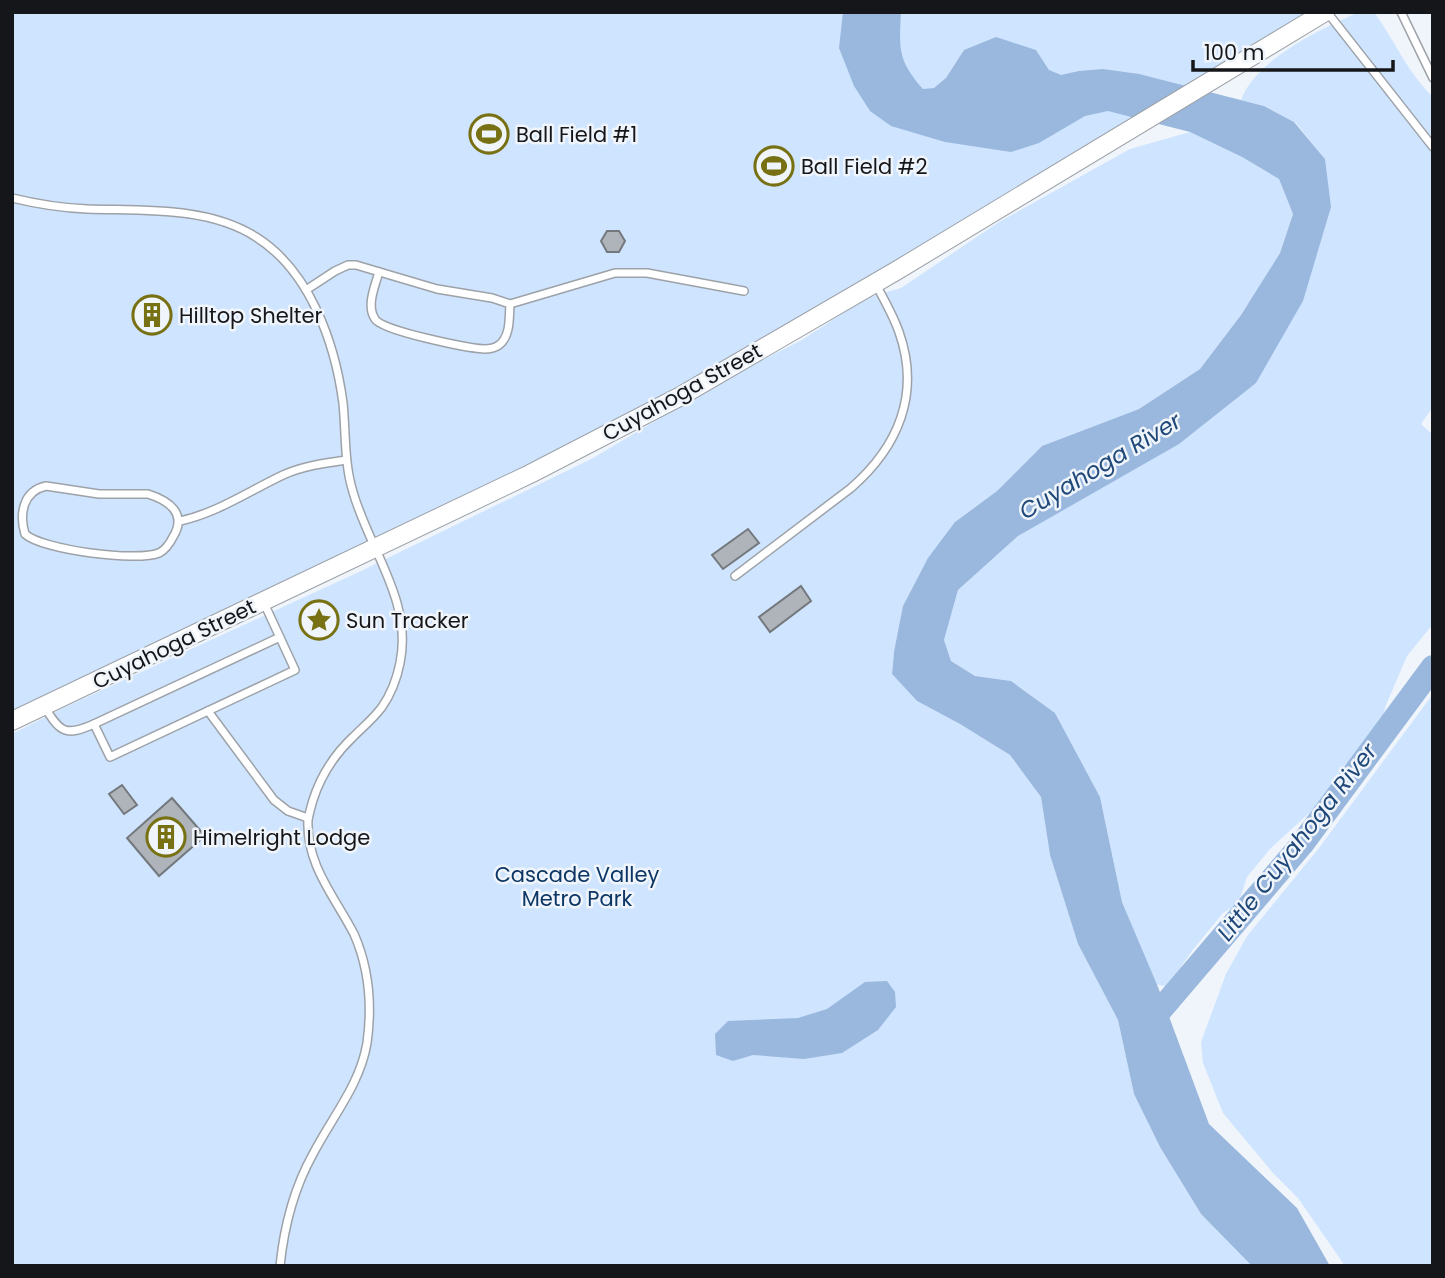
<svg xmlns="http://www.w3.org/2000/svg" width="1445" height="1278" viewBox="0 0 1445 1278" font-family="Poppins,sans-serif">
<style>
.green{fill:#cfe4ff}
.water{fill:#9ab8de}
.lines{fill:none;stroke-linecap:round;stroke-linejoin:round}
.river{stroke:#9ab8de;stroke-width:24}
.building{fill:#afb4bb;stroke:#73787d;stroke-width:2}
.service-casing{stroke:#9da2a8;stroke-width:10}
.tertiary-casing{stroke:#9da2a8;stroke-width:20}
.service{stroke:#fff;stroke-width:7}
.tertiary{stroke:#fff;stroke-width:18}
.labels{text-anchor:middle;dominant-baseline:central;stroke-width:5;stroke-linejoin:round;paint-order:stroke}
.poi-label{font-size:21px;fill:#151619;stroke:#eff5fb;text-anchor:start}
.street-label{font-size:21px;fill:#151619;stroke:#eff5fb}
.park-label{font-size:21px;fill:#0d3665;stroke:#eff5fb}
.water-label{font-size:23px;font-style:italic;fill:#204878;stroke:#eff5fb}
</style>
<rect width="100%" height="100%" fill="#eff5fb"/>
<g class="green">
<polygon points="12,12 1325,12 724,370 12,715"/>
<path d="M1359,12H1374C1395,41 1407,72 1433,97V407L1421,424L1433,435V624L1407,656L1386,705L1382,721L1369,741L1343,767L1332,792L1270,849L1247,877L1238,904L1223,913L1192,951L1167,987L1156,984L1122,902L1100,797L1055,713L1011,681L975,676L951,661L944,640L958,590L1018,536L1096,489L1256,383L1325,159L1296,123L1264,106L1241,100C1256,59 1321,29 1359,12Z"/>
<polygon points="1190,132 1242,157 1279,179 1293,214 1280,253 1241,315 1200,369 1139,409 1042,446 997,491 955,522 894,652 892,674 917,701 960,724 1010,755 1041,797 1050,855 1078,944 1118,1020 1134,1094 1160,1147 1201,1214 1252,1266 12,1266 12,734 61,709 361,571 593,458 734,374 802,340 866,298 901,288 999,222 1130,149"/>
<polygon points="1433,694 1433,1266 1345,1266 1298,1198 1273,1173 1223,1113 1203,1063 1201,1042 1226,974 1247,936 1319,848"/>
</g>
<g class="water">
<path d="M843,12H901C899,50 898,60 923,89L934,88L946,78L964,50L996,37L1036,50L1049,70L1061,75L1079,71L1103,69L1139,74L1264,106L1294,122L1325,159L1331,207L1303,301L1256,383L1179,444L1018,536L958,590L944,640L951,661L975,676L1011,681L1055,713L1100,797L1122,902L1158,987L1209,1124L1297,1208L1330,1266H1252L1201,1214L1160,1147L1134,1094L1118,1020L1078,944L1050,855L1041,797L1010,755L960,724L917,701L892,674L894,652L903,606L928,558L955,522L997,491L1042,446L1139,409L1200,369L1241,315L1280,253L1293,214L1279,179L1242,157L1190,132L1108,111L1085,116L1039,143L1011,152L945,142L891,126L870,111L854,86L839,48Z"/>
<polygon points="887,981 895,992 896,1007 878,1030 842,1053 804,1059 753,1055 733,1061 716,1055 715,1034 728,1021 798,1018 827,1009 865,982"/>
</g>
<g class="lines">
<polyline class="river" points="1157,1014 1302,844 1433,667"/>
</g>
<g class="building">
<polygon points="607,231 619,231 625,241 619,252 607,252 601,241"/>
<polygon points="146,307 161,309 164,323 151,330 140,320"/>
<polygon points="748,529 759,543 723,569 712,555"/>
<polygon points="801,586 811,601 770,632 759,617"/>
<polygon points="122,785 137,805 124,814 109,794"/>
<polygon points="172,798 205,836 159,876 127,838"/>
</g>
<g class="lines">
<g class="service-casing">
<g id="service">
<polyline points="1327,12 1433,147"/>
<polyline points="1401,12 1433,78"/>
<path d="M12,198C37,204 62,208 87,209C142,211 208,206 256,237C310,271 335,343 343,403C346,433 344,463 353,492C369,549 413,601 400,663C397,678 391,694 382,707C374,718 363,727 353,737C334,755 321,775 313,800C311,807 309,814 308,820C306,865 335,897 354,934C369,968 372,1007 367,1043C360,1085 332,1117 313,1154C294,1188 284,1227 280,1266"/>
<path d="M379,272C375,286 366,306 375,319C382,331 468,348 484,349C490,349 495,348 499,345C511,336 509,316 510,304"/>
<polyline points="306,290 335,271 348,265 356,265 437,289 492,298 510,304 615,273 647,273 744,291"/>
<path d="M46,486L99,494H148C170,501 187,514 173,537C170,543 165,550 159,553C137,562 42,550 25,534C19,514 23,491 46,486Z"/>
<path d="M180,521C217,513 249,491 283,475C303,466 325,463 346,460"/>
<path d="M735,576L851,488C898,447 921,394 899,332C893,315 884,299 875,283"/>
<polyline points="264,603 295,670 110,757 94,724 280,637"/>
<path d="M44,706C60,732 65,737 94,724"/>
<polyline points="208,711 274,800 288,811 308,818"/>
</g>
</g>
<g class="tertiary-casing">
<polyline id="tertiary" points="12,721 530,474 679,397 896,271 1325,12"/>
</g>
<use href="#service" class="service"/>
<use href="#tertiary" class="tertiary"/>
</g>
<defs>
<g id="stadium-ring" transform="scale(2.0125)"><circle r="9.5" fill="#eff5fb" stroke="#787113" stroke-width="1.5"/><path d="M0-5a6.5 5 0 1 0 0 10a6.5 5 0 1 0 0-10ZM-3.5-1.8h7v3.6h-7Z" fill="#787113"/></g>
<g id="building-ring" transform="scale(2.0125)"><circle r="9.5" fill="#eff5fb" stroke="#787113" stroke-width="1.5"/><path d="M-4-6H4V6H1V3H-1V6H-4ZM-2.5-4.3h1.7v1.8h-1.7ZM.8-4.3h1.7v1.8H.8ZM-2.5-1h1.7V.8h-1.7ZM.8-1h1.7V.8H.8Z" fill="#787113"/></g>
<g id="sight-ring" transform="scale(2.0125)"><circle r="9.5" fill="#eff5fb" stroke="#787113" stroke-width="1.5"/><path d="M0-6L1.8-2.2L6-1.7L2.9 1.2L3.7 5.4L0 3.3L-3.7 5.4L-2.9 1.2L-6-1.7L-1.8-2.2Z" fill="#787113"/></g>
</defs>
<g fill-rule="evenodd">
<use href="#stadium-ring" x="489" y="134"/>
<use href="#stadium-ring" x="774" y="166"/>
<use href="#building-ring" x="152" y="315"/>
<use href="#sight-ring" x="319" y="620"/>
<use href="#building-ring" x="166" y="837"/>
</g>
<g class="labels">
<g class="poi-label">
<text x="516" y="134">Ball Field #1</text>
<text x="801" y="166">Ball Field #2</text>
<text x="179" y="315">Hilltop Shelter</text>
<text x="346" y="620">Sun Tracker</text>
<text x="193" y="837">Himelright Lodge</text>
</g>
<g class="street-label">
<text transform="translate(682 392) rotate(-29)">Cuyahoga Street</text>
<text transform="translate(174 644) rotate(-26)">Cuyahoga Street</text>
</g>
<g class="park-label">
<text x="577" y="874">Cascade Valley<tspan x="577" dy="24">Metro Park</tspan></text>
</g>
<g class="water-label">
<text transform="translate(1100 466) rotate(-31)">Cuyahoga River</text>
<text transform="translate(1297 842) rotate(-52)">Little Cuyahoga River</text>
</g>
</g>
<rect width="1445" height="1278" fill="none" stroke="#151619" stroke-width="28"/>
<path d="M1193 60v10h200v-10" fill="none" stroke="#151619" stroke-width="3.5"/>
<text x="1204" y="60" font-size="21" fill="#151619" stroke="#eff5fb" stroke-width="5" paint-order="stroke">100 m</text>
</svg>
